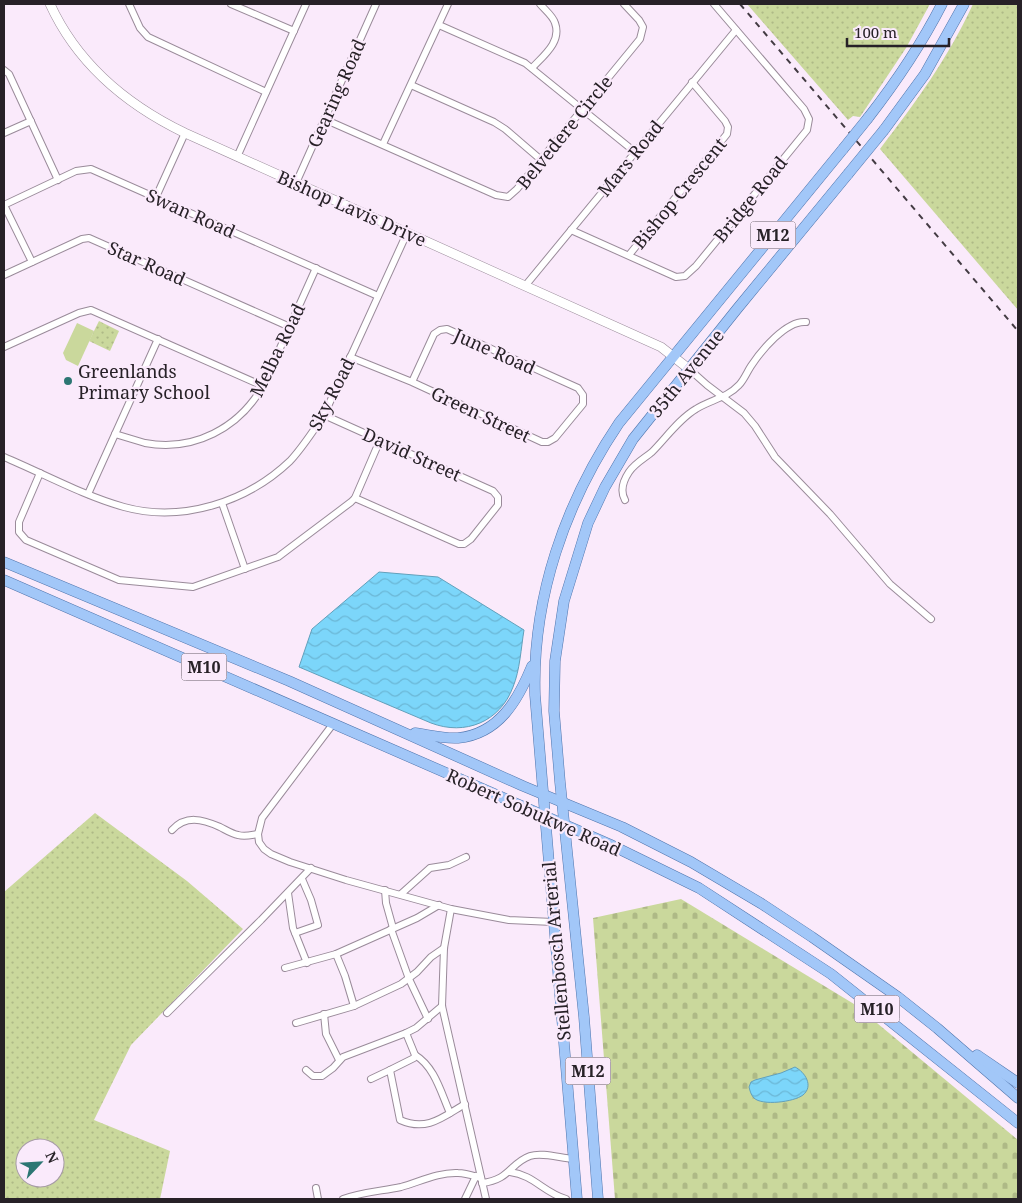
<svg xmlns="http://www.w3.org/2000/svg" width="1022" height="1203" viewBox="0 0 1022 1203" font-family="'Noto Serif',serif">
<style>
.green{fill:url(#green-dots);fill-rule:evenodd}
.cemetery{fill:url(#cemetery-stones)}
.pitch{fill:#cad89c}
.water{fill:url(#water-waves);stroke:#62a0bb}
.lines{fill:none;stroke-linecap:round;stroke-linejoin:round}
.minor-casing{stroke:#9a8b9a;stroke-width:8}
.tertiary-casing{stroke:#9a8b9a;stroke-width:10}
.primary-casing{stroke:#4f74ac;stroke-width:11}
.minor{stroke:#fff;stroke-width:6}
.tertiary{stroke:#fff;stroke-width:9}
.primary{stroke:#a2c7f8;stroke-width:10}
.rail{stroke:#433b43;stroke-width:2;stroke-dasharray:6 6;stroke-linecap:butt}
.primary-bridge-casing{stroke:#4f74ac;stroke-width:11;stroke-linecap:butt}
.primary-bridge{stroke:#a2c7f8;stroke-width:10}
.poi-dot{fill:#2c7673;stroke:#faeafb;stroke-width:2}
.labels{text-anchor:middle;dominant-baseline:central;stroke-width:4.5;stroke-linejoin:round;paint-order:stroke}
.shield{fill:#faeafb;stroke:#665d67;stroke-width:1}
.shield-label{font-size:16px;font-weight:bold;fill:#272127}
.street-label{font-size:18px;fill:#272127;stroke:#faeafb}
.poi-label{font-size:18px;fill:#272127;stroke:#faeafb;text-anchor:start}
</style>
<defs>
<pattern id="green-dots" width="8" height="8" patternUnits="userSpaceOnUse" patternTransform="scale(1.25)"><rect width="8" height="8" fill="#cad89c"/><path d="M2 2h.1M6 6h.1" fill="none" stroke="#aeb986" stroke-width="1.8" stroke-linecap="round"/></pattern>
<pattern id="cemetery-stones" width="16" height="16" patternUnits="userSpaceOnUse" patternTransform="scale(1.25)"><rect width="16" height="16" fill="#cad89c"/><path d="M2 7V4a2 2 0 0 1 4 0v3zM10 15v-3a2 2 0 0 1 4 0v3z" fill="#aeb986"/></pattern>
<pattern id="water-waves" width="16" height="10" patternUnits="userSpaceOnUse" patternTransform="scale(1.25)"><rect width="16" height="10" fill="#7cd6fa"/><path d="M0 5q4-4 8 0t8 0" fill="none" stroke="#6bb7d6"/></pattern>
</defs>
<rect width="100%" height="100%" fill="#faeafb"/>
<g class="green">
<polygon points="747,4 930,4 906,48 860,117 853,116 848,120"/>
<path d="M973,4H1018V310L880,149C915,103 949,57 973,4Z"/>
<polygon points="99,321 119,331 110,351 89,341"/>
<path d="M95,813L187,881L243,929L131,1045L94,1120L170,1151L160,1199H4V892ZM25,1148H55V1178H25Z"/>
</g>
<polygon class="cemetery" points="681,899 854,1004 1018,1140 1018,1199 615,1199 593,918"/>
<polygon class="pitch" points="77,323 94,331 78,366 66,360 63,353"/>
<g class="water">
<path d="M379,572L438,577L524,630C521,648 520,670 513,687C500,722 465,736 431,723L299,667L312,629Z"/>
<path d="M795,1067C805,1072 814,1086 803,1095C794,1102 762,1106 754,1098C751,1095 750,1091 749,1087L751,1082L755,1080L781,1073Z"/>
</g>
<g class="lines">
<g class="minor-casing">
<g id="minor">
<polyline points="129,4 140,28 148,37 266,92"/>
<polyline points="231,4 294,31"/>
<polyline points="439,25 525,63 635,152"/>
<path d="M532,68C543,56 562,42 555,23C553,16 545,10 540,4"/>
<polyline points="4,70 9,74 58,180"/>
<polyline points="411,85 494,122 505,129 540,159"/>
<polyline points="324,119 496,195 508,197 517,189 640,39 643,27 639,20 624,4"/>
<polyline points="4,133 31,121"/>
<polyline points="383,144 448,4"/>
<polyline points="237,157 306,4"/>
<polyline points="296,183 376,4"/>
<polyline points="156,197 185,133"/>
<polyline points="4,205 76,171 91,169 378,296"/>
<polyline points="4,205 32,262"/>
<polyline points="571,230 676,277 685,276 696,266 807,130 809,119 804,109 714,4"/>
<polyline points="629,255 727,134 728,127 725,121 692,82"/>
<polyline points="4,275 82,239 89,238 290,327"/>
<polyline points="525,286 736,30"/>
<polyline points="4,347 79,313 91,310 263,386"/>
<polyline points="350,357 412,382 542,442 548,442 555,438 583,404 583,395 578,388 447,329 440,330 434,334 412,382"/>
<polyline points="689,369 707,385 744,413 755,426 775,457 830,514 890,584 931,619"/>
<polyline points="324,415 493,491 498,497 498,505 471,539 464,544 459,544 355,498"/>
<path d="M115,434C125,437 135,440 145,443C194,452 239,428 263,386L316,268"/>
<path d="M4,457C42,473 84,496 124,507C182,523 247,502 290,461C303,447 313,431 324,415L407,233"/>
<polyline points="40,473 19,522 19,532 26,540 119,580 193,587 278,557 351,502 355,498 380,440"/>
<polyline points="88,494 158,339"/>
<path d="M625,500C620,491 623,481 629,472C635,463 645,458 652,452C666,438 679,419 696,409C710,400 727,398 739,385C744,380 747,372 751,366C761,351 786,320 806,322"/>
<polyline points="222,503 245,569"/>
<polyline points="333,724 262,818 258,834 259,842 264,849 271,854 290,862 346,880 451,909 509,920 553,922"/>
<path d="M172,830C186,815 202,819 220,827C226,830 232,834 238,835C245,837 251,835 258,834"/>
<polyline points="385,890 386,903 393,928"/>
<polyline points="288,893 293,928 307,963"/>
<polyline points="401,894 430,868 449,865 466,857"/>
<polyline points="451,909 444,948 442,1006 486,1199"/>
<polyline points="391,929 409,979 428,1019"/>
<polyline points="295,933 318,925 311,900 302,879"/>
<polyline points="336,954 345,976 354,1006"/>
<polyline points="285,968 336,954 417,918 439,905"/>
<polyline points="167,1013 261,920 311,868"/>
<polyline points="324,1014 326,1034 339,1060"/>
<polyline points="296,1023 354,1006 401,984 417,972 431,957 444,948"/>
<path d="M406,1033L415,1055L414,1058L390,1070L400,1120C427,1132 443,1117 465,1104"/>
<path d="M415,1055C435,1067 441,1093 450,1113"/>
<polyline points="306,1070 313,1076 322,1076 333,1068 343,1057 406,1033 416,1028 442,1006"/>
<polyline points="371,1079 390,1070"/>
<path d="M510,1172C534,1175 544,1193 566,1199"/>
<path d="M482,1183C510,1180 510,1163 530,1156C542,1152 560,1158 573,1159"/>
<polyline points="316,1188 318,1199"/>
<path d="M343,1199C362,1192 382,1191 401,1187C419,1182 439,1172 458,1173C466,1173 474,1176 481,1178"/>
<polyline points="465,1199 476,1176"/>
</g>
</g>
<g class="tertiary-casing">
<path id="tertiary" d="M50,4C77,63 127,105 185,133L661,347L689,369"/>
</g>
<g class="primary-casing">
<g id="primary">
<path d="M868,118C896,82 921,45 942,4"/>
<polyline points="884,130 925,74 964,4"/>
<polyline points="4,562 289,681 523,786 622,827 691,862 762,904 812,937 898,997 937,1028 1018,1098"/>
<polyline points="4,580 609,844 699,888 831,974 1018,1123"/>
<path d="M415,733C429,735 444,739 458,738C499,734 518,700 532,666"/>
<polyline points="977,1055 1018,1083"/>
<path d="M577,1199L535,695C532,598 565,503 619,423L843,149"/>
<polyline points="598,1199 584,1017 560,782 554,711 555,661 564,601 588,523 605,487 633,439 737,309 848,174"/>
</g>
</g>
<use href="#minor" class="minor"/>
<use href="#tertiary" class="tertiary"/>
<use href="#primary" class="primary"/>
<polyline class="rail" points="740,4 1018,331"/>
<g class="primary-bridge-casing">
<g id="primary-bridge">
<polyline points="843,149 868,118"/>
<polyline points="848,174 884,130"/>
</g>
</g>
<use href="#primary-bridge" class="primary-bridge"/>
</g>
<circle class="poi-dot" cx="68" cy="381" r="5"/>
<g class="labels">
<g class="shield">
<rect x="750.5" y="221.5" width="45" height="27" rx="4"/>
<rect x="181.5" y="653.5" width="45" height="27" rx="4"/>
<rect x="854.5" y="995.5" width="45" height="27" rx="4"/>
<rect x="565.5" y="1057.5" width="45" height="27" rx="4"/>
</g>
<g class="shield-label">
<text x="773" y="235">M12</text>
<text x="204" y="667">M10</text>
<text x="877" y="1009">M10</text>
<text x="588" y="1071">M12</text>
</g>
<g class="street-label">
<text transform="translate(336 93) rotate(-66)">Gearing Road</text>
<text transform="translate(564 132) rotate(-51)">Belvedere Circle</text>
<text transform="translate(630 158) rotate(-51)">Mars Road</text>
<text transform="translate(679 193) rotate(-51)">Bishop Crescent</text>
<text transform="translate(750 199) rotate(-51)">Bridge Road</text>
<text transform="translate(352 208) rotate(24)">Bishop Lavis Drive</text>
<text transform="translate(191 213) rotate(24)">Swan Road</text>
<text transform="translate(147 263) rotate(24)">Star Road</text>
<text transform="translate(277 350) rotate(-64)">Melba Road</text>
<text transform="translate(495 351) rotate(24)">June Road</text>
<text transform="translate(686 373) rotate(-51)">35th Avenue</text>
<text transform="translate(331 394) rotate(-63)">Sky Road</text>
<text transform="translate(481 414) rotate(25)">Green Street</text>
<text transform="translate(412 454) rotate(24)">David Street</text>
<text transform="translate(534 812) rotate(24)">Robert Sobukwe Road</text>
<text transform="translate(556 951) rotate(-95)">Stellenbosch Arterial</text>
</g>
<g class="poi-label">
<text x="78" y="371">Greenlands<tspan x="78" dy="21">Primary School</tspan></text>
</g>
</g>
<rect width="1022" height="1203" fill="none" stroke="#272127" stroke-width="10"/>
<g transform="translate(40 1163) rotate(65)"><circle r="24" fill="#faeafb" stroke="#a69aa6"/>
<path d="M0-4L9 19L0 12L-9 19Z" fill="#2c7673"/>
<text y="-8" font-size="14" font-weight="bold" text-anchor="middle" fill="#272127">N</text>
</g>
<path d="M847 38v8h102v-8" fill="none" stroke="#272127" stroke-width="2.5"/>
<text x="854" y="38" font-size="15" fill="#272127" stroke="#faeafb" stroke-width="4" paint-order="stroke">100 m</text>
</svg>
